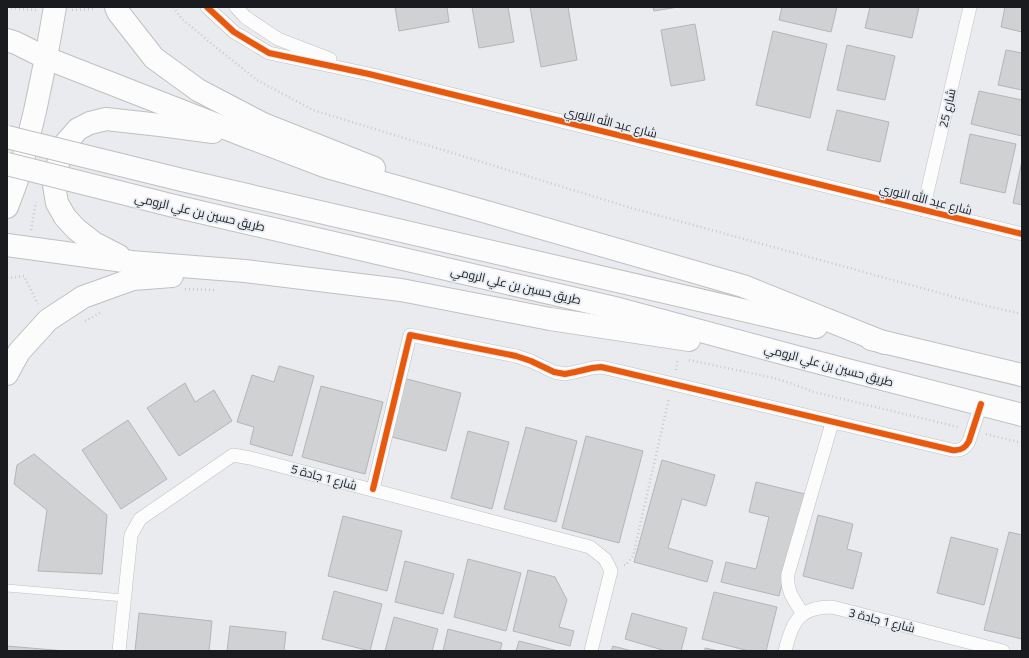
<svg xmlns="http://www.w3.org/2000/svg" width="1029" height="658" viewBox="0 0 1029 658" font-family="'Titillium Web',Cairo,sans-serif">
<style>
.building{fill:#d0d1d3;stroke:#b3b5b8}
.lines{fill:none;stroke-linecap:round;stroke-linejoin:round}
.lane-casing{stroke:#bec0c2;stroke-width:8}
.street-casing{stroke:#bec0c2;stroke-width:14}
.highway-casing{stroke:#bec0c2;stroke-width:24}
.path{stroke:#c9cacb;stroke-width:2.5;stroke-dasharray:1 3;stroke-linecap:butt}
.lane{stroke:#fcfcfc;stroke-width:7}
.street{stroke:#fcfcfc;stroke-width:13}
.highway{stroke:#fcfcfc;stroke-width:22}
.highway-bridge-casing{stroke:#bec0c2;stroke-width:24;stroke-linecap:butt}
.highway-bridge{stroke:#fcfcfc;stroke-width:22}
.cycleway-casing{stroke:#e6eaf1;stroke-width:8}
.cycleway{stroke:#e8590c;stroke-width:6}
.labels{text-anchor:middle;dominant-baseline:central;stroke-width:3.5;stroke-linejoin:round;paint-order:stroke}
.street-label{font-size:12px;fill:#1a1b1e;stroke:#e6eaf1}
</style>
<rect width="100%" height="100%" fill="#e9ebee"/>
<g class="building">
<polygon points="395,7 447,7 449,22 399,31"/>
<polygon points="472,7 508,7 514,42 479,48"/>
<polygon points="530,7 568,7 577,60 541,67"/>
<polygon points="653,7 678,7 654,11"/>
<polygon points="782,7 837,7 831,32 779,20"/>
<polygon points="870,7 919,7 912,38 865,28"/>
<polygon points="1005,7 1022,7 1022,32 1001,27"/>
<polygon points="695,24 705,80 671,86 661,30"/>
<polygon points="773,31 827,44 810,118 756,105"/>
<polygon points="847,45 895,56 885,100 837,90"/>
<polygon points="1006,50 1022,53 1022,90 998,85"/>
<polygon points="979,91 1022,100 1022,136 971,124"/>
<polygon points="837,110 889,122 880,162 827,150"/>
<polygon points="970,134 1016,144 1005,193 960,183"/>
<polygon points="1022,161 1022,205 1013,203"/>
<polygon points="279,366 314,376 292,456 250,444 254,427 237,422 252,375 274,382"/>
<polygon points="403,378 461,393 446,451 388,436"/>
<polygon points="185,383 195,402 214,390 232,421 179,456 147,408"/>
<polygon points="321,386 383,402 365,474 302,457"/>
<polygon points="128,420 167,479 121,509 82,450"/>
<polygon points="526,427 577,441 556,522 504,509"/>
<polygon points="468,431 509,442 492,509 451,498"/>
<polygon points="586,436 643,451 619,543 562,528"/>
<polygon points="34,454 107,515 102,574 38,571 47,510 14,484 17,465"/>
<polygon points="662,460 715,475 706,506 682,499 668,548 713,561 707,582 634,562"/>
<polygon points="756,482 805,494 779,596 721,582 726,562 756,569 769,517 749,512"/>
<polygon points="818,515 853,524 847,549 862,553 853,589 803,576"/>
<polygon points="343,516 402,531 387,591 328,576"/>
<polygon points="1009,532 1022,535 1022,639 984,630"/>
<polygon points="951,537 998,549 984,605 937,593"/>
<polygon points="468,559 521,573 506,631 454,617"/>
<polygon points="405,561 454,574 443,614 395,602"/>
<polygon points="528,570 555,577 567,600 559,627 574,631 570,646 513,631"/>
<polygon points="334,591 382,604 370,651 322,639"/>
<polygon points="714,592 777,607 766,651 749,651 702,639"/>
<polygon points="139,613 212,621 209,651 135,651"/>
<polygon points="632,613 687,628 681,651 666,651 625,639"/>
<polygon points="394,617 438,629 432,651 385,651"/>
<polygon points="230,626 286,632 284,651 227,651"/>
<polygon points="448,629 502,643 500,651 443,651"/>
<polygon points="519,641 558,651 516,651"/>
<polygon points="7,646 65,651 7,651"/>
<polygon points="613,646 632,651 611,651"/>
<polygon points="705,648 719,651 705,651"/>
</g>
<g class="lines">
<g class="lane-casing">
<polyline id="lane" points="7,588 124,598"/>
</g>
<g class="street-casing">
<g id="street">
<polyline points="207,7 234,32 269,53 369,74 1022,234"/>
<polyline points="236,7 245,17 278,39 330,59"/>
<polyline points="923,210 970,7"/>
<path d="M373,489L410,335L516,356L531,361L554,372L565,374L575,372L592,368L601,367L610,369L952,450C960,451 965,449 969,441L981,404"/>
<path d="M803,614C794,600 786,591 788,574L832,423"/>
<polyline points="119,651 131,535 140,519 233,455 250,458 590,547 605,559 611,571 591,651"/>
<path d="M785,651C792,622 799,607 832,607L1003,651"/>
</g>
</g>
<g class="highway-casing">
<g id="highway">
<polyline points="116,7 118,12 154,58 198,90 263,124 374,168"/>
<polyline points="7,40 16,43 46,58 248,137 327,167 483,211 743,286 885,343"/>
<polyline points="182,180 816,327"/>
<polyline points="174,206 619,309 797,357 1022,415"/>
<polyline points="7,207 20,172 35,111 46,58 55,7"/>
<polyline points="7,245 131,262 245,271 401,290 550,319 689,340"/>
<polyline points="119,256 94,243 76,229 65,217 57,203 54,185 58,164 64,145 78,129 90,123 106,119 160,125 213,132"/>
<polyline points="871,339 1022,375"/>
<polyline points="7,374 19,352 48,320 83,297 133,279 172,276"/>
</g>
</g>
<g class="path">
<polyline points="173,7 182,19 218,49 257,80 313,110 628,207 987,306 1022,314"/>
<polyline points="7,8 36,10"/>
<polyline points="72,10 94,9"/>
<polyline points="31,230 36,202"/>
<polyline points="7,278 24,276 38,304"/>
<polyline points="185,289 216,290"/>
<polyline points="85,321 100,313"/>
<polyline points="689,360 774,378 790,383 814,392 958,427"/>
<polyline points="676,370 678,358"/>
<polyline points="986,434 1022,443"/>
<polyline points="624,565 626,565 633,556 669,398"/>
</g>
<use href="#lane" class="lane"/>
<use href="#street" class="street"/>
<use href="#highway" class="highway"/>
<g class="highway-bridge-casing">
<g id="highway-bridge">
<polyline points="7,137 182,180"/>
<polyline points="7,164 174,206"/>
</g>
</g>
<use href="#highway-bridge" class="highway-bridge"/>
<g class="cycleway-casing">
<g id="cycleway">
<polyline points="207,7 234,32 269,53 369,74 1022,234"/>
<path d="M373,489L410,335L516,356L531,361L554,372L565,374L575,372L592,368L601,367L610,369L952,450C960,451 965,449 969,441L981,404"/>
</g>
</g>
<use href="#cycleway" class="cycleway"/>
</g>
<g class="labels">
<g class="street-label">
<text transform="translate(947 108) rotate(-77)">شارع 25</text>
<text transform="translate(611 122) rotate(14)">شارع عبد الله النوري</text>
<text transform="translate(926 199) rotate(14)">شارع عبد الله النوري</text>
<text transform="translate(200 212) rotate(13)">طريق حسين بن علي الرومي</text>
<text transform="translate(516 285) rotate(13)">طريق حسين بن علي الرومي</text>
<text transform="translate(829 365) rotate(15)">طريق حسين بن علي الرومي</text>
<text transform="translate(324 477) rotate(15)">شارع 1 جادة 5</text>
<text transform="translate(882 620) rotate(14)">شارع 1 جادة 3</text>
</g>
</g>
<rect width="1029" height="658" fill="none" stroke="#1a1b1e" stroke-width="16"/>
</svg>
